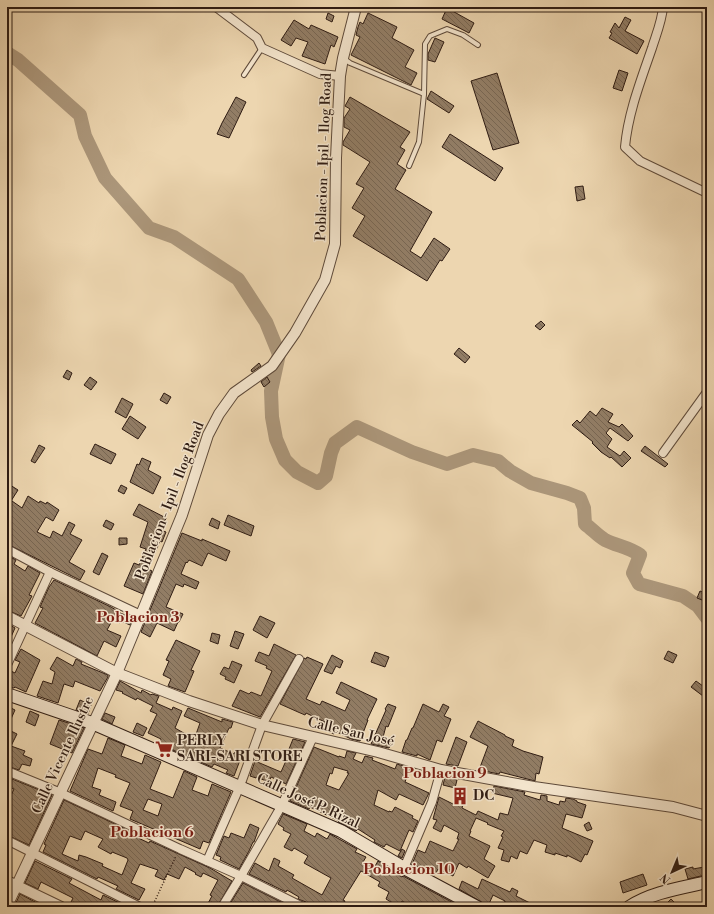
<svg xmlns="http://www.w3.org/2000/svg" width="714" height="914" viewBox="0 0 714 914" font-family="'Libre Bodoni',serif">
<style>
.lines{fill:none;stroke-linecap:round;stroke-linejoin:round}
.river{stroke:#ac977b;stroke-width:14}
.building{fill:url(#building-back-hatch);stroke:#2f1c13;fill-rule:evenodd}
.service-casing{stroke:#5e4a3a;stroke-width:6}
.minor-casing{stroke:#5e4a3a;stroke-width:10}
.tertiary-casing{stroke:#5e4a3a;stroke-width:12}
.secondary-casing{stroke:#2f1c13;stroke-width:14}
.path{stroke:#2f1c13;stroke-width:1.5;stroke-dasharray:1 2;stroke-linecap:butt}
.service{stroke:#f3e4cc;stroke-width:4}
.minor{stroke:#f3e4cc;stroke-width:8}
.tertiary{stroke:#f3e4cc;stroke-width:10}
.secondary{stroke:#f3e4cc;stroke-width:12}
.labels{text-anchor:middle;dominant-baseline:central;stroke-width:3;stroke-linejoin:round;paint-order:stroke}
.street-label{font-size:14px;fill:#2f1c13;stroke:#f3e4cc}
.poi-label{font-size:14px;font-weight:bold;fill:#2f1c13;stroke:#f3e4cc;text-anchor:start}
.neighbourhood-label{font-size:15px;font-weight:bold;fill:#7a1f14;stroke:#f3e4cc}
</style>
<defs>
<pattern id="building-back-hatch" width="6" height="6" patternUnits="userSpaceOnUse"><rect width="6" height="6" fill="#927d65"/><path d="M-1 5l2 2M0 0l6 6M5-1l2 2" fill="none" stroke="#786652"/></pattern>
</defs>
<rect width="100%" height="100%" fill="#edd6b0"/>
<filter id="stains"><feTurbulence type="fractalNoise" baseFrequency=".005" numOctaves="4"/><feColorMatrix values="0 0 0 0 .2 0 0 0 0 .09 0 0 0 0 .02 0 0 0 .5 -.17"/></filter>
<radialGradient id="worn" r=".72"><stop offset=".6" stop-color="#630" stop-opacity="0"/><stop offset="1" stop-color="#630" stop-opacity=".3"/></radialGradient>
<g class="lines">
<path class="river" d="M7,53L18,60L80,115L85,136L105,178L149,228L174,237L238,279L266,322L279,354L271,391L272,417L276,439L285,460L297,472L318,483L326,476L331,453L335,443L357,427L412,452L447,464L473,455L498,461L510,471L531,483L567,493L580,498L584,508L585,524C592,529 598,536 605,540C617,546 629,547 640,555L633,573L639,584L683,596L698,606L707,618"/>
</g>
<g class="building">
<polygon points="447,8 474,23 469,33 442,19"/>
<polygon points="328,13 334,16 332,22 326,19"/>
<polygon points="368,13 397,27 392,38 414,50 405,67 417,73 411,85 351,55 360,37 356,35 358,27 360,22 363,24"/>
<polygon points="625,17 631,20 625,31 644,41 637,54 609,38 612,33 610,32 615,23 619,28"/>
<polygon points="294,20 309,29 311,25 338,37 334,47 331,45 325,64 302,56 308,42 296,38 291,46 281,40"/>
<polygon points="435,38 444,42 435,62 428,60 428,54"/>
<polygon points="619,70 628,73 622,91 613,88"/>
<polygon points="497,73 519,143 493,150 471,81"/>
<polygon points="431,91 454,106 449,113 427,99"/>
<polygon points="236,97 246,102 229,138 217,134 222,123"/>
<polygon points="350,97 410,132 400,147 405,150 397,164 406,170 395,189 432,212 410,251 421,258 434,238 450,249 442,261 440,260 427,281 353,236 365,216 352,208 364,188 356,184 370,162 343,145 343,142 350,130 344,127 344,118 350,109 345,106"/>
<polygon points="450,134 503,168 495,181 442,147"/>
<polygon points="583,186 585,199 577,201 575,187"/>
<polygon points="541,321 545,325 540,330 535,326"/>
<polygon points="459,348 470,357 465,363 454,354"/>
<polygon points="259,363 261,366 252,372 251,370"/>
<polygon points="67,370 72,373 69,380 63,377"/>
<polygon points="90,377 97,382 91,390 84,385"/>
<polygon points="267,377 270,382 264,387 261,382"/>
<polygon points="164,393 171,397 167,404 160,400"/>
<polygon points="122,398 133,404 126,418 115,412"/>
<polygon points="602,408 613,414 608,422 619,427 622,424 633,436 628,441 610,428 606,433 612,439 607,447 620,456 624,451 631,458 622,467 611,457 610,458 601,452 592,443 593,442 572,425 577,420 580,423 590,411 596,416"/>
<polygon points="130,416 146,427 138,439 122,429"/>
<polygon points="95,444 116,454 111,464 90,454"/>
<polygon points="39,445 45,448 35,463 31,461"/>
<polygon points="645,446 668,464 665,467 641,451"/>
<polygon points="142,458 151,462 148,470 161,477 153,494 130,482 137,464 139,465"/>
<polygon points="7,483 18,490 11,501 7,498"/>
<polygon points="121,485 127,488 124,494 118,491"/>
<polygon points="28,496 39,503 40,501 46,504 47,502 59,510 53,521 46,517 37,532 50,538 53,531 62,536 69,522 75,525 70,534 82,540 69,562 85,571 80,580 7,544 7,508 12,501 22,508"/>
<polygon points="139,504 166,518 161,530 166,532 162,542 160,541 148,569 152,571 143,594 124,586 134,563 139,565 146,549 140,547 148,522 133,515"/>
<polygon points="228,515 254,526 251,536 224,525"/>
<polygon points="212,518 220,522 218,529 209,525"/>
<polygon points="106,520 114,524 111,530 103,526"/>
<polygon points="182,533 202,541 202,539 230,551 226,561 208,553 202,566 189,560 187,563 186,562 181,574 199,582 196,589 184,584 183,587 176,584 166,607 183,614 179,622 178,622 174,631 157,623 150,637 141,632"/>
<polygon points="119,538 127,538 127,544 119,545"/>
<polygon points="102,553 108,556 99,575 93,572"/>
<polygon points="7,555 16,560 14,564 25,571 28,566 40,573 29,595 32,596 21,616 7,610"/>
<polygon points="54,580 111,607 116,610 115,611 133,618 130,625 121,621 120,623 113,619 107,630 121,636 116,647 104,641 97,656 35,623 43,608 40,607 49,587"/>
<polygon points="700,591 707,594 707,602 697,598"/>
<polygon points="260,616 275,623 267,638 253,630"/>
<polygon points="7,623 15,628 7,646"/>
<polygon points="235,631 244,634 238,649 230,646"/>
<polygon points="212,633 220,635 218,644 210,641"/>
<polygon points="176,640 200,651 191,670 194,671 185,692 168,686 171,679 163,675 169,661 166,660"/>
<polygon points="274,644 296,655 260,717 232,706 240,690 249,694 251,692 261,696 272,671 266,668 267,666 255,661 259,652 269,656"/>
<polygon points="21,649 40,660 26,692 15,687 14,688 7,687 7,681 11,671 15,673 20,662 15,660"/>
<polygon points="668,651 677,655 673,663 664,659"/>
<polygon points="375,652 389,657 385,667 371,662"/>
<polygon points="332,655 343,661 340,668 336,666 332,674 324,671"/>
<polygon points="57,657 73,666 76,659 82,662 81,664 108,675 108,677 100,691 75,681 73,687 64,684 58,703 37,696 43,681 52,684 55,672 50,669"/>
<polygon points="307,657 323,664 306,699 320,705 322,701 345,711 350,700 336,693 341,682 377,699 367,720 368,720 360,741 351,739 335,731 334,734 322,728 325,722 306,713 305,715 298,712 280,704 304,658 306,659"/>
<polygon points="232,661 242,665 234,683 225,679 226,677 220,674 224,667 229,669"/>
<polygon points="120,681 141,693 142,690 151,695 152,694 159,696 156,703 172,710 173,707 182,711 175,728 189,736 189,735 195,737 200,723 184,716 188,708 222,722 222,719 233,722 231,728 229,728 220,748 234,754 235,752 242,755 234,776 226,773 228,770 214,764 212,767 159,744 161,739 148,733 157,714 150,711 153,706 137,698 136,700 122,693 123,692 116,690"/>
<polygon points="696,681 707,689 703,696 691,687"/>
<polygon points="80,700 91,705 88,714 76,710"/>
<polygon points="388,704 396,707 388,727 386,726 382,741 391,744 389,748 371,744 386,710 385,709"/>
<polygon points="423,704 439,712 443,704 449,707 444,716 451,719 442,742 437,740 430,760 417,754 417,756 402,752 406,740 407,740 412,728 413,728"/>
<polygon points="7,706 15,710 7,728"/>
<polygon points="30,711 39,715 35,726 26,722"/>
<polygon points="105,713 115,717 112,724 102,719"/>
<polygon points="59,720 84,728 72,753 50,744"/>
<polygon points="478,721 505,735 505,736 514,740 512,746 523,751 543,757 539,774 536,773 535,781 500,772 499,774 479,770 488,746 470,737"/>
<polygon points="137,723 147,728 143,736 133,732"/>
<polygon points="7,729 17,734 11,746 25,751 23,755 32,759 30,766 22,764 19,770 7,766"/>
<polygon points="456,737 467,742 458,766 446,764"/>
<path d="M108,738L125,745L121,756L142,764L145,755L161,762L150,789L173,798L184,771L197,777L192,790L208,796L212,784L231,792L209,843L203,841L200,849L130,819L133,811L120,806L130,783L115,777L116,775L98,768L92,787L101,790L99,795L116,802L113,811L70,791L88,749L102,754ZM148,799L162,804L158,816L143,810Z"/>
<polygon points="293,739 305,742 286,784 271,777 269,782 256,777 256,778 250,776 255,761 281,772 289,754 287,754"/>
<path d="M314,747L339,757V756L345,758L347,751L356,753L353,759L362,763L365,756L373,758L372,760L395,769L397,764L410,768L405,782L429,793L423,805L399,794L396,800L378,790L374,805L389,812V811L392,812L395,807L413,816L412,818L418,821L413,832L409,830L400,851L386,844L384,847L374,842L375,840L358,829L356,831L338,822L339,821L310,807L309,809L290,801ZM334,767L348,771L347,773H349L339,790L326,785L330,773L332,774Z"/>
<polygon points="7,777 52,795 29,845 7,835 7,812 11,801 9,800 14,789 7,786"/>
<polygon points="445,777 457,780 455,788 443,785"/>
<polygon points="494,786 525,792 524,795 540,800 541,795 547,796 547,801 559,805 560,801 565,802 566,798 573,799 577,801 577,802 586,805 582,818 566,814 562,828 593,841 587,855 585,854 581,862 567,855 567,857 555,853 555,855 545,852 547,845 534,840 527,854 520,851 517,859 511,856 509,862 501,860 504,850 498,848 503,837 501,836 504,831 487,824 488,823 476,818 470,831 471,831 469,836 490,846 484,859 495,866 488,878 468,866 467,868 459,863 453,876 438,869 435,875 412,864 418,850 425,853 430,841 453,851 459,839 457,839 459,833 444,825 441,832 433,828 437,820 433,819 439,797 453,804 457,789 466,792 462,808 476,815 478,811 498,820 500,813 508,815 513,798 492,793"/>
<path d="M64,800L132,832L131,834L136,836V837L149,843L150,841L210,868L232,881L217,907H206L212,896L210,895L218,880L203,873L201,877L195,874L196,873L185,867L179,879L167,874L164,880L155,876L158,870L140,864L131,883L145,889L139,900L116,889L118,886L98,877L97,879L43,852L46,845L44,844ZM85,831L103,839L98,847L111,854L112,852L127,858L128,860L122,875L102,866L103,864L86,857L79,855L78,861L62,854L70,836L81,840Z"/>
<polygon points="283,814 307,824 304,831 315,837 317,833 327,839 330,834 357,849 355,852 366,857 363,862 374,868 378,861 385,866 384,867 402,877 403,876 461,907 435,907 423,903 421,907 413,907 402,901 399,907 392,907 394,904 386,899 389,892 378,886 380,882 361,871 343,900 345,901 342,907 308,907 306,902 298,899 299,897 287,890 286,892 249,874 255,863 269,871 274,858 280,861 278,866 294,875 292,878 322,895 331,878 304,863 308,856 294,848 292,851 284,847 291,834 283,830 284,828 278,824"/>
<polygon points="589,822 592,829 587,831 584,825"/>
<polygon points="250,824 259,828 254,842 253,842 249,851 239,869 220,860 221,857 216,855 224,836 229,838 231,833 244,838"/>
<polygon points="402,849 405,851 402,858 398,856"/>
<polygon points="35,861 72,879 69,883 101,900 103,895 124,905 123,907 81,907 71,902 73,898 41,882 38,889 25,883"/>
<polygon points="693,867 693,869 704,867 705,875 688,879 685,869"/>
<polygon points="643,874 647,885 623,893 620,882"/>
<polygon points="482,879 510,892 512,888 518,891 516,896 538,907 503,907 505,901 493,895 488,906 459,889 462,881 478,889"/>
<polygon points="243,883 291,907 228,907"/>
<polygon points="20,894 39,904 37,907 14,907"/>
<polygon points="671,899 679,907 663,907"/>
</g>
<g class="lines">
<g class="service-casing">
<g id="service">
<polyline points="343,58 350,63 424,94 419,142 409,166"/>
<polyline points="244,75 262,48"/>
<polyline points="424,94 425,44 430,36 447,29 463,35 478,45"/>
</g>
</g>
<g class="minor-casing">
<g id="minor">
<polyline points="216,7 257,38 262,48 320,74 340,76"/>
<path d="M663,7C662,21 656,35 652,48C641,80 628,113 625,147L640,161L707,193"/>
<polyline points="663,453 707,392"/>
<polyline points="7,549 50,572 141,615"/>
<polyline points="7,665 50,572"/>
<polyline points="7,771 61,793 180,849 241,876 303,907"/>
<polyline points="7,840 140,907"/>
<polyline points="207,861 240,786 262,725 299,659"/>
<polyline points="404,868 432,802 441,770"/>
<polyline points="222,907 241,876 282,805 313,737"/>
</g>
</g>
<g class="tertiary-casing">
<g id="tertiary">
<polyline points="7,616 117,673 189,701 262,725 378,752 441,770 534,787 673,807 707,816"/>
<polyline points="7,881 61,907"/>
<polyline points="7,906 117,673 182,515 208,435 219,414 234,393 272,366 295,333 325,280 335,244 336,158 340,76 343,58 356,7"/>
</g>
</g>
<g class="secondary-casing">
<g id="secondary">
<polyline points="7,694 92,723 341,831 404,868 477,907"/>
<path d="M629,907C652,892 681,888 707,882"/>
</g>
</g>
<polyline class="path" points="152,907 176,856"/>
<use href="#service" class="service"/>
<use href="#minor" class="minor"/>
<use href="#tertiary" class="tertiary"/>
<use href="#secondary" class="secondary"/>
</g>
<defs>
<g id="supermarket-bare" transform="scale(1.38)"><path d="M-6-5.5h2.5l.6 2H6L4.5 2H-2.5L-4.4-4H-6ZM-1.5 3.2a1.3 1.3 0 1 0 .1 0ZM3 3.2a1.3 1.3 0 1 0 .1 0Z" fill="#8f2418" stroke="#f3e4cc" stroke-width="2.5" paint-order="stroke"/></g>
<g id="building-bare" transform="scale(1.38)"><path d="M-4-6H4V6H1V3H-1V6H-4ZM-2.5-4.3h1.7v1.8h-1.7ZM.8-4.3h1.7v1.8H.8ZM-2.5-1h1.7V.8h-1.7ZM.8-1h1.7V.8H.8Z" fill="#8f2418" stroke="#f3e4cc" stroke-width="2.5" paint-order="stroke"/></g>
</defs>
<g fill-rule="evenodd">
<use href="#supermarket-bare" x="164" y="749"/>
<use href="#building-bare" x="460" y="796"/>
</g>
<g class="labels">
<g class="street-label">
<text transform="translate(324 157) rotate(-88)">Poblacion - Ipil - Ilog Road</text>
<text transform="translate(170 501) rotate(-69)">Poblacion - Ipil - Ilog Road</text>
<text transform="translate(351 732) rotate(13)">Calle San José</text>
<text transform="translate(63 755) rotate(-65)">Calle Vicente Ilustre</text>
<text transform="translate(308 801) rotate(25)">Calle José P. Rizal</text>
</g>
<g class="poi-label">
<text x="177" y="741">PERLY<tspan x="177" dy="16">SARI-SARI STORE</tspan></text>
<text x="473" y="796">DC</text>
</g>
<g class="neighbourhood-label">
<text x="138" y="617">Poblacion 3</text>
<text x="445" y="773">Poblacion 9</text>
<text x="152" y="832">Poblacion 6</text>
<text x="409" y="869">Poblacion 10</text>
</g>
</g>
<rect width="714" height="914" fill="none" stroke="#edd6b0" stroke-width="24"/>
<rect x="8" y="8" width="698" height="898" fill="none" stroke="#2f1c13" stroke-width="2"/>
<rect x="12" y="12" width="690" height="890" fill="none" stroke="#2f1c13"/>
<g transform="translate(672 872) rotate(224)" stroke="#f3e4cc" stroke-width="3" paint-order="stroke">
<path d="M0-3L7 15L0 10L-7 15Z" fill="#2f1c13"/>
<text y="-6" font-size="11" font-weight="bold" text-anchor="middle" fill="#2f1c13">N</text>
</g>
<rect width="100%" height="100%" filter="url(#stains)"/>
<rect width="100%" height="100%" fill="url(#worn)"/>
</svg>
